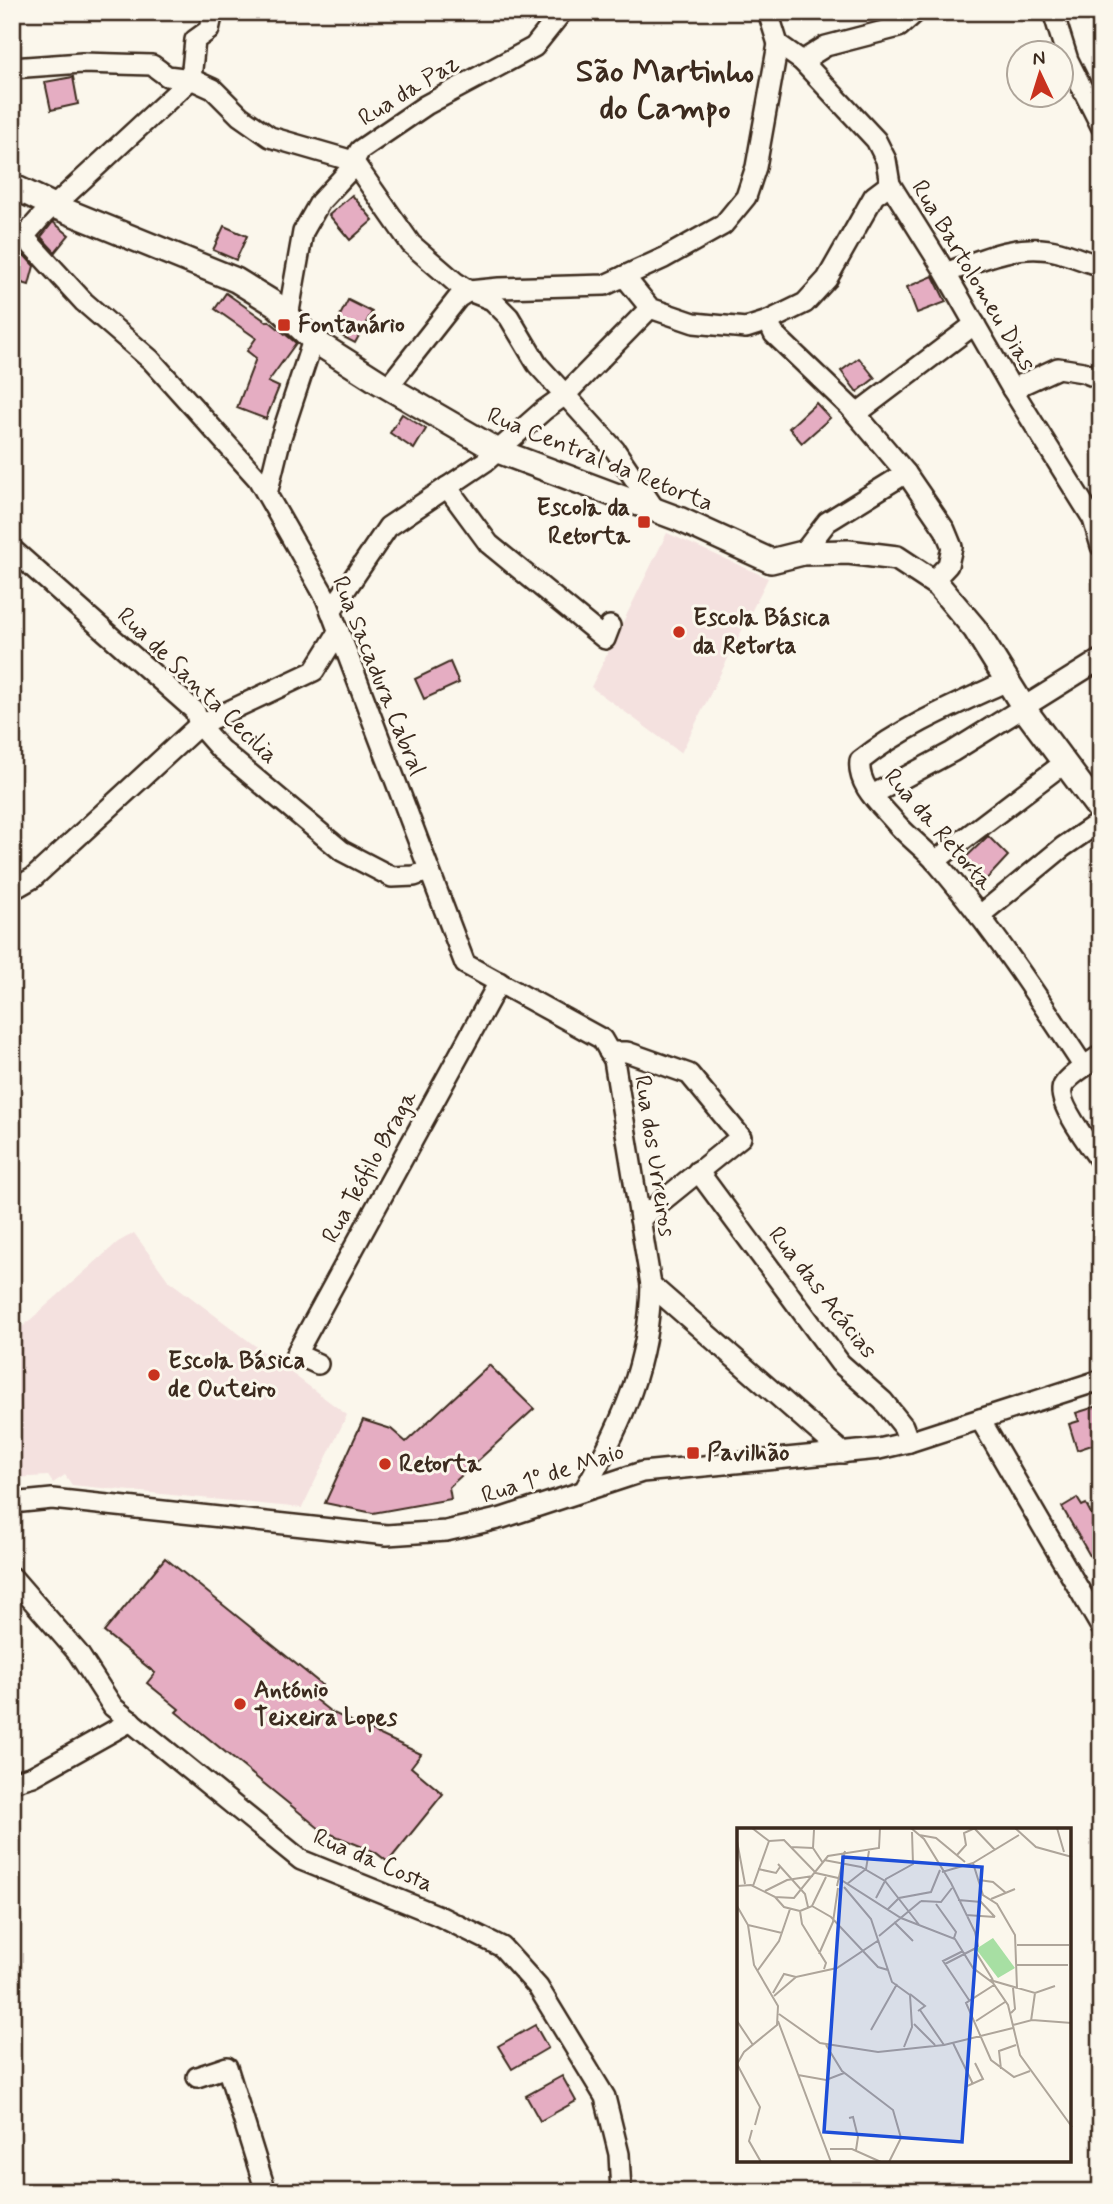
<svg xmlns="http://www.w3.org/2000/svg" width="1113" height="2204" viewBox="0 0 1113 2204" font-family="Mynerve,sans-serif">
<style>
.built{fill:#f4e1df}
.building{fill:#e5adc2;stroke:#3b2a1e;stroke-width:2}
.lines{fill:none;stroke-linecap:round;stroke-linejoin:round}
.minor-casing{stroke:#3b2a1e;stroke-width:24}
.tertiary-casing{stroke:#3b2a1e;stroke-width:28}
.minor{stroke:#fbf7ec;stroke-width:19}
.tertiary{stroke:#fbf7ec;stroke-width:23}
.poi-dot{fill:#c8321e;stroke:#fbf7ec;stroke-width:2.5}
.labels{text-anchor:middle;dominant-baseline:central;stroke-width:6;stroke-linejoin:round;paint-order:stroke}
.street-label{font-size:24px;fill:#3b2a1e;stroke:#fbf7ec}
.poi-label{font-size:24px;font-weight:bold;fill:#3b2a1e;stroke:#fbf7ec;text-anchor:start}
.district-label{font-size:32px;font-weight:bold;fill:#3b2a1e;stroke:#fbf7ec}
.inset-road{fill:none;stroke:#aea59a;stroke-width:2}
.view{fill:#1d4ed8;fill-opacity:0.15;stroke:#1d4ed8;stroke-width:3.5}
.inset-edge{fill:none;stroke:#3b2a1e;stroke-width:3.5}
</style>
<rect width="100%" height="100%" fill="#fbf7ec"/>
<filter id="ink" filterUnits="userSpaceOnUse"><feTurbulence type="fractalNoise" baseFrequency=".0143" numOctaves="2"/><feDisplacementMap in="SourceGraphic" scale="14" xChannelSelector="R" yChannelSelector="G"/><feConvolveMatrix kernelMatrix="1 2 1 2 8 2 1 2 1" color-interpolation-filters="sRGB"/></filter>
<g filter="url(#ink)">
<g class="built">
<polygon points="667,533 768,578 681,753 591,687"/>
<polygon points="134,1233 168,1280 347,1415 302,1508 72,1485 65,1475 53,1483 48,1476 12,1478 12,1336 118,1242"/>
</g>
<g class="building">
<polygon points="73,77 78,104 51,110 45,82"/>
<polygon points="352,195 373,220 350,240 329,215"/>
<polygon points="53,222 69,235 55,252 41,237"/>
<polygon points="224,226 247,236 236,260 213,250"/>
<polygon points="18,256 25,256 34,266 29,285 12,280 12,257"/>
<polygon points="933,276 946,302 917,313 907,287"/>
<polygon points="226,293 267,322 269,321 296,343 268,382 279,387 266,419 237,408 256,358 247,351 256,338 215,309"/>
<polygon points="348,300 372,312 355,343 332,331"/>
<polygon points="859,358 875,378 857,392 841,371"/>
<polygon points="816,403 830,418 802,443 789,428"/>
<polygon points="402,414 426,429 414,449 390,433"/>
<polygon points="450,662 459,683 424,699 415,679"/>
<polygon points="988,836 1008,856 982,884 960,863"/>
<polygon points="489,1365 534,1409 449,1487 451,1499 373,1513 325,1503 363,1420 391,1429 406,1442"/>
<polygon points="1101,1405 1101,1442 1077,1450 1069,1424 1079,1421 1076,1413"/>
<polygon points="1077,1498 1082,1506 1086,1504 1094,1519 1101,1515 1101,1575 1062,1507"/>
<polygon points="165,1558 322,1685 312,1697 331,1712 421,1754 411,1767 443,1794 388,1862 375,1852 321,1830 176,1712 179,1709 147,1683 155,1673 104,1632"/>
<polygon points="535,2025 548,2048 512,2069 498,2046"/>
<polygon points="562,2076 576,2101 540,2121 526,2096"/>
</g>
<g class="lines">
<g class="minor-casing">
<g id="minor">
<polyline points="768,12 778,44 802,61 876,140 886,160 890,184 942,267 1012,389 1093,519 1101,546"/>
<polyline points="1053,12 1068,60 1101,126"/>
<polyline points="802,61 826,46 899,27 916,12"/>
<polyline points="12,68 82,63 152,65 167,76 191,79 213,89 240,116 270,137 353,161 411,244 455,282 469,291 492,300 509,317 537,364 615,450 656,511"/>
<polyline points="191,79 195,40 209,30 213,12"/>
<path d="M25,238L84,302L151,360L258,479L326,598L465,964L602,1039L614,1060L651,1285C649,1364 623,1421 585,1489"/>
<path d="M12,245C30,235 37,217 54,206L191,79"/>
<path d="M946,273C981,259 1021,241 1059,252C1073,256 1087,262 1101,266"/>
<polyline points="624,276 650,308 694,323 746,328 768,321 805,303 827,279 874,196 890,184"/>
<polyline points="288,317 303,232 320,202 347,173 360,150 426,105 534,47 562,12"/>
<polyline points="768,321 774,334 850,407 906,473 945,530 952,547 948,565 933,581"/>
<polyline points="388,387 458,298 469,291 499,288 605,285 664,258 723,225 746,197 756,167 778,44"/>
<polyline points="1012,389 1058,368 1083,372 1101,379"/>
<polyline points="856,414 975,324"/>
<polyline points="447,487 489,544 605,639 610,626"/>
<polyline points="267,494 281,437 313,340"/>
<polyline points="12,549 195,711 199,725 220,749 342,851 392,877 414,876 428,871"/>
<polyline points="803,553 827,522 906,473"/>
<polyline points="331,611 388,527 486,461 544,410 565,395 650,308"/>
<path d="M1007,681C957,704 904,726 860,761C857,786 880,804 896,823C909,838 925,849 937,863C992,927 1038,997 1084,1067"/>
<polyline points="872,795 952,752 1101,659"/>
<polyline points="935,861 1064,763"/>
<polyline points="12,890 33,878 199,725 314,671 339,631"/>
<polyline points="979,916 1063,847 1101,821"/>
<polyline points="609,1052 627,1052 689,1074 741,1137 640,1219"/>
<path d="M1101,1055C1091,1062 1068,1076 1063,1086C1055,1102 1091,1147 1101,1162"/>
<polyline points="698,1171 840,1363 883,1401 903,1426 909,1442"/>
<polyline points="651,1285 843,1453"/>
<polyline points="318,1364 296,1354 499,982"/>
<polyline points="980,1419 1101,1627"/>
<polyline points="12,1503 52,1499 387,1535 446,1531 502,1518 642,1472 879,1449 909,1442 1101,1380"/>
<polyline points="12,1577 78,1653 113,1707 301,1860 437,1915 502,1947 538,1987 605,2097 619,2154 621,2192"/>
<polyline points="12,1782 33,1776 131,1721"/>
<polyline points="197,2077 227,2067 266,2192"/>
</g>
</g>
<g class="tertiary-casing">
<polyline id="tertiary" points="12,186 54,206 236,280 275,304 313,340 379,382 498,451 679,519 771,561 803,553 848,552 897,558 938,585 975,629 1028,714 1101,812"/>
</g>
<use href="#minor" class="minor"/>
<use href="#tertiary" class="tertiary"/>
</g>
</g>
<g class="poi-dot">
<rect x="277" y="318" width="14" height="14" rx="3.5"/>
<rect x="637" y="515" width="14" height="14" rx="3.5"/>
<circle cx="679" cy="632" r="7"/>
<circle cx="154" cy="1375" r="7"/>
<rect x="686" y="1446" width="14" height="14" rx="3.5"/>
<circle cx="385" cy="1464" r="7"/>
<circle cx="240" cy="1704" r="7"/>
</g>
<g class="labels">
<g class="street-label">
<text transform="translate(409 91) rotate(-32)">Rua da Paz</text>
<text transform="translate(973 276) rotate(59)">Rua Bartolomeu Dias</text>
<text transform="translate(600 460) rotate(22)">Rua Central da Retorta</text>
<text transform="translate(378 676) rotate(68)">Rua Sacadura Cabral</text>
<text transform="translate(197 686) rotate(44)">Rua de Santa Cecilia</text>
<text transform="translate(938 830) rotate(49)">Rua da Retorta</text>
<text transform="translate(654 1156) rotate(81)">Rua dos Urreiros</text>
<text transform="translate(370 1167) rotate(-61)">Rua Teófilo Braga</text>
<text transform="translate(822 1293) rotate(52)">Rua das Acácias</text>
<text transform="translate(553 1474) rotate(-18)">Rua 1º de Maio</text>
<text transform="translate(373 1861) rotate(23)">Rua da Costa</text>
</g>
<g class="poi-label">
<text x="298" y="325">Fontanário</text>
<text x="630" y="508" text-anchor="end">Escola da<tspan x="630" dy="28">Retorta</tspan></text>
<text x="693" y="618">Escola Básica<tspan x="693" dy="28">da Retorta</tspan></text>
<text x="168" y="1361">Escola Básica<tspan x="168" dy="28">de Outeiro</tspan></text>
<text x="707" y="1453">Pavilhão</text>
<text x="399" y="1464">Retorta</text>
<text x="254" y="1690">António<tspan x="254" dy="28">Teixeira Lopes</tspan></text>
</g>
<g class="district-label">
<text x="665" y="72">São Martinho<tspan x="665" dy="37">do Campo</tspan></text>
</g>
</g>
<g transform="translate(737 1828)">
<rect width="334" height="334" fill="#fbf7ec"/>
<path d="M256,110L278,140L261,150L239,121Z" fill="#a7dfa3"/>
<path class="inset-road" d="M15,0L32,13M174,0L187,11L214,55L238,104L241,118L237,121M278,0L299,19L335,29M320,0L327,24M238,1L258,22M77,2L76,20L86,35M182,7L199,10L228,34M0,13L8,56M32,13L47,12L79,45L101,50L164,90L218,111L236,140L256,155L271,177L283,227L335,299M54,19L76,20M220,27L229,17L227,5L238,0M87,32L124,39L148,53L183,98M236,35L282,7M41,36L68,66L71,79M21,41L39,45L43,39M205,44L236,35L246,67L260,76L278,107L280,160M242,52L256,54L269,65M110,56L129,41L132,23M0,58L14,57L38,69L57,70L91,28L142,20L143,0M16,58L32,13M100,58L108,23M107,59L134,91L155,154L173,167L175,199L167,219M28,63L50,52L76,48M38,69L47,79L63,83M139,70L149,51L176,36L175,4M254,71L278,61M221,72L244,74L258,89M184,73L204,74L215,60M199,76L219,104L217,110M0,78L11,97L17,137L41,178L40,197L7,224L0,236L23,279L18,297M75,78L89,49M151,81L162,70L194,64L203,42M63,83L75,78L94,89L141,139L151,142M63,83L65,96L89,135L87,141M229,87L258,89M157,94L176,113M11,97L45,105M142,108L184,73M280,117H332M237,121L256,152M226,123L206,133L232,172M82,126L96,94L101,60M208,136L237,121M280,137H331M21,142L42,113L53,81M253,152L298,165L318,158M257,157L229,175L254,232L277,249L293,243M36,165L47,146L59,149L100,140L142,112M173,166L188,178L181,183M37,168L59,149M183,182L207,217M274,185L278,181L276,160M42,186L83,215L141,224L207,217L276,200M0,193L16,217M41,193L94,334M239,193L268,174M294,193L298,165M177,196L198,217M276,197L295,192L335,195M134,202L160,156M216,215L236,256M89,217L105,243L156,282L164,310L152,334M264,241L262,223L279,217M61,247L89,252L107,245M228,259L246,251L238,235M112,290L116,289L121,309L119,322M15,302L12,313L24,334M93,321H115L144,334"/>
<path class="view" d="M106,29L245,39L225,314L87,304Z"/>
<rect width="334" height="334" class="inset-edge"/>
</g>
<rect width="1113" height="2204" fill="none" stroke="#fbf7ec" stroke-width="42"/>
<rect x="21" y="21" width="1071" height="2162" fill="none" stroke="#3b2a1e" stroke-width="2.5" filter="url(#ink)"/>
<g transform="translate(1040 74) rotate(356)"><circle r="33" fill="#fbf7ec" stroke="#aea59a" stroke-width="2"/>
<path d="M0-5L12 26L0 18L-12 26Z" fill="#c8321e"/>
<text y="-10" font-size="19" font-weight="bold" text-anchor="middle" fill="#3b2a1e">N</text>
</g>
</svg>
